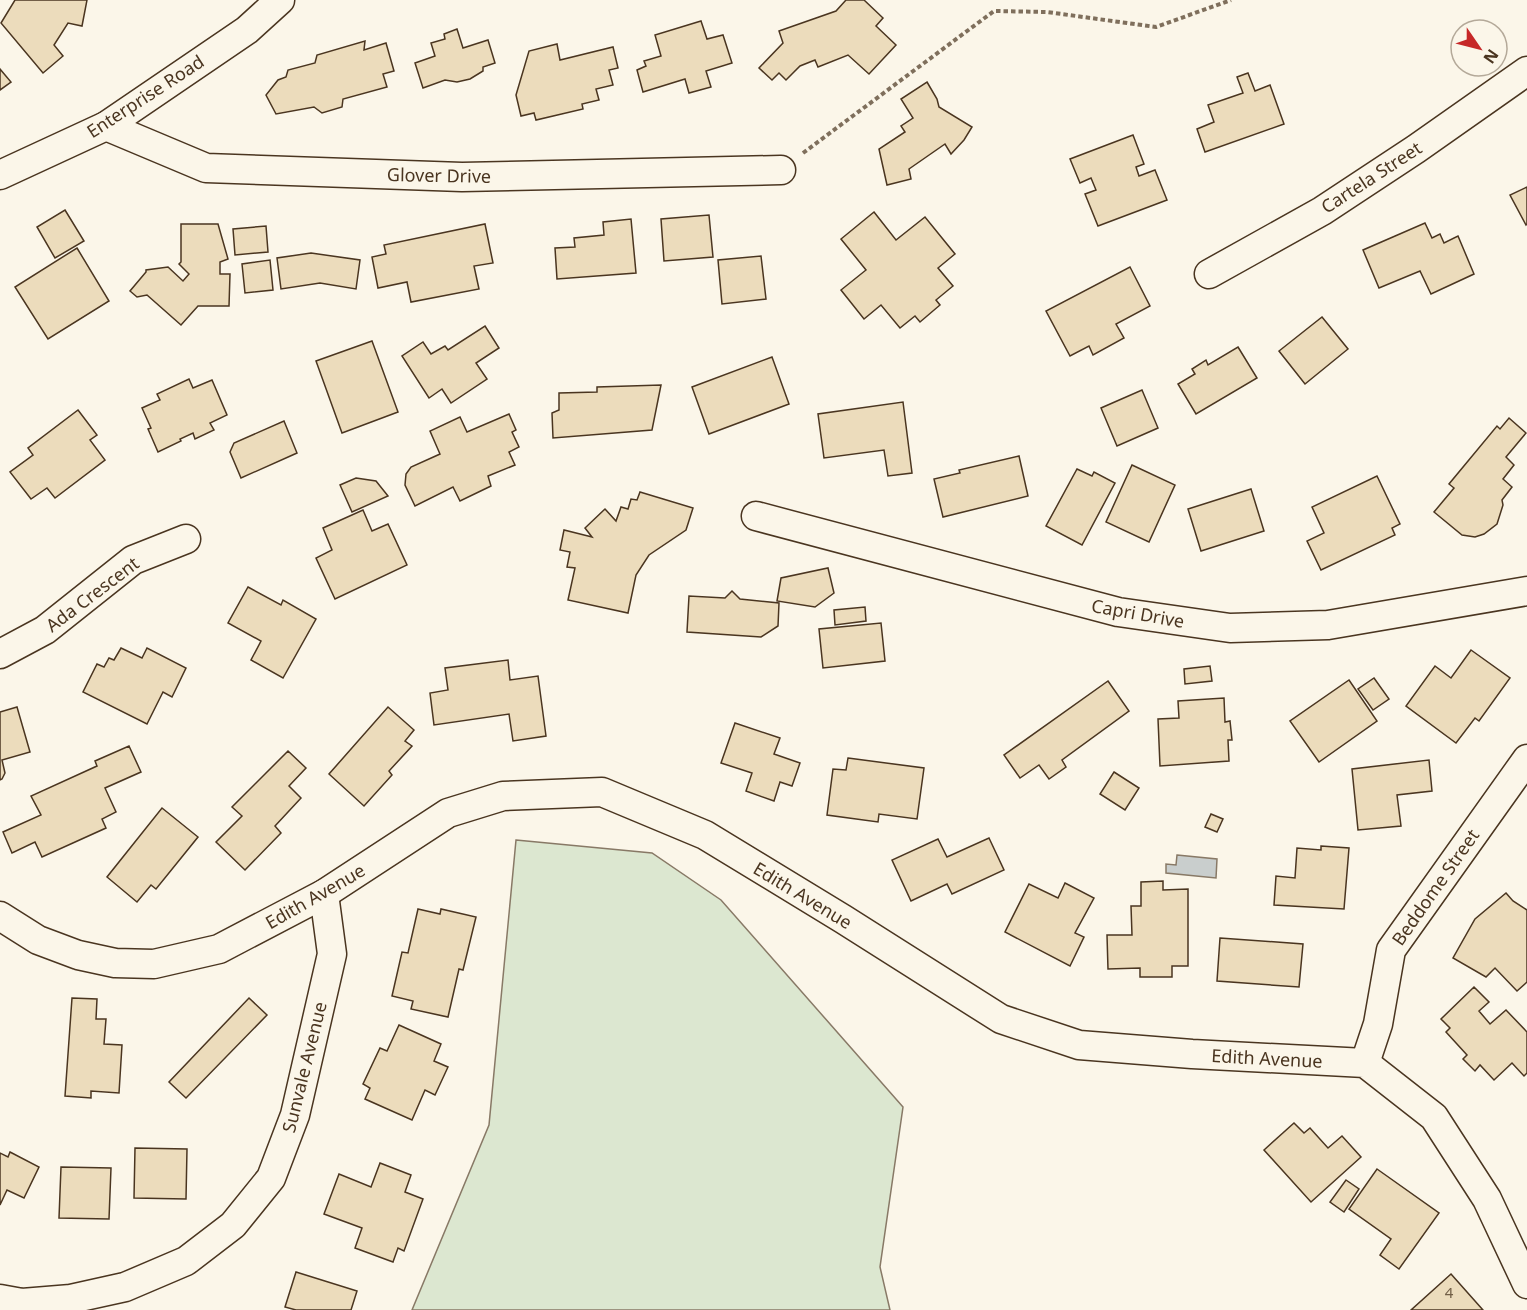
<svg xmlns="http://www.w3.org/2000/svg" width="1527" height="1310" viewBox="0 0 1527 1310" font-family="'Noto Sans',sans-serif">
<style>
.green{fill:#dce7d0;stroke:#887966;stroke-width:1.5}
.water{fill:#c9cecd;stroke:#887966;stroke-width:1.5}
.building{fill:#ecdcbc;stroke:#4a3520;stroke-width:1.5}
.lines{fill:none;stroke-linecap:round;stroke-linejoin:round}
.minor-casing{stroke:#4a3520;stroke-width:31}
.path{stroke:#7f6f5c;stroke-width:4;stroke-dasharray:4.5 3;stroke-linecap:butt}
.minor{stroke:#fbf6e9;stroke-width:28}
.labels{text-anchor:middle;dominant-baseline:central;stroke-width:4.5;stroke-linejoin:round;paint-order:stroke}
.number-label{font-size:15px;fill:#725f47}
.street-label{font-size:18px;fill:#4a3520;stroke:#fbf6e9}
</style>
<rect width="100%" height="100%" fill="#fbf6e9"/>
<polygon class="green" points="516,840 652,853 721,900 903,1107 880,1267 890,1310 412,1310 489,1125"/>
<polygon class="water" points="1177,855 1217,859 1216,878 1166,873 1166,864 1176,865"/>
<g class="building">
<polygon points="15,0 87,0 82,26 68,23 54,45 63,56 43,73 1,23"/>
<polygon points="846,0 864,0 883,18 876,26 896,45 869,74 848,55 818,67 815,60 800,66 786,80 779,73 772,80 759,68 783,43 779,31 836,11"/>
<polygon points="701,21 707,39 723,35 732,63 706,71 711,87 689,93 685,79 643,92 637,70 646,66 644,61 661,56 655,35"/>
<polygon points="457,29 463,48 488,40 495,63 483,67 483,71 470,79 457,82 445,80 423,88 415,63 435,56 431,43 445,39 444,34"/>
<polygon points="365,41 364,50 386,43 394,71 383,74 387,87 343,99 342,107 322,113 314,107 276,114 266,95 278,80 286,77 288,70 315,63 317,55"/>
<polygon points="557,44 560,60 613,47 618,68 609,70 613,85 596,89 599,100 582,104 583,109 536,120 534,113 521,116 516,95 529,51"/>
<polygon points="0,69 11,82 0,90"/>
<polygon points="1248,73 1255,91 1270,85 1284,124 1205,152 1197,129 1214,122 1208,105 1243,93 1237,77"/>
<polygon points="927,82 937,99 939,107 972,127 964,140 951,154 945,144 909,169 911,179 887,185 879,149 905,132 901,126 913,118 901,99"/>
<polygon points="1133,135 1144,164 1136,167 1139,176 1155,170 1167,200 1098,226 1085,194 1096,190 1091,178 1080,183 1070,159"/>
<polygon points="1527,187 1527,224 1526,225 1510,195"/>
<polygon points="65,210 84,241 55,258 37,227"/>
<polygon points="874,212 896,240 925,217 955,254 938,268 953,286 936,300 940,305 920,322 915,316 900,328 881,305 864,319 841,290 866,270 841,239"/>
<polygon points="709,215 713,257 664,261 661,219"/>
<polygon points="631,219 636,273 557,279 555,248 575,247 574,238 604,235 603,222"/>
<polygon points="1425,223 1432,238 1440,234 1444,243 1458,236 1474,274 1431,294 1420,271 1379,288 1363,250"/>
<polygon points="181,224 218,224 228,259 220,262 220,274 230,274 229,306 198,306 181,325 147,295 137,297 130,291 146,272 146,270 168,267 183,281 189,274 179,264 181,262"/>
<polygon points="485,224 493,263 474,266 479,289 411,302 407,282 378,288 372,257 386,254 384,245"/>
<polygon points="266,226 268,252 235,255 233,229"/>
<polygon points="77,248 109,301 48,339 15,287"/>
<polygon points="311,253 360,260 356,289 320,283 281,289 277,258"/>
<polygon points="761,256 766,299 722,304 718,260"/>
<polygon points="270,260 273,290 245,293 242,264"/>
<polygon points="1130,267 1150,306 1116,324 1124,338 1093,355 1089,346 1070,356 1046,311"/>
<polygon points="1322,317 1348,349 1305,384 1279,351"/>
<polygon points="485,326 499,348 476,363 487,379 451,403 442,389 429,398 402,356 423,342 431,354 445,346 448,350"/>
<polygon points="372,341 398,412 342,433 316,361"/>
<polygon points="1238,347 1257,378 1196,414 1178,384 1195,374 1192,369 1206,360 1208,365"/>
<polygon points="772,357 789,404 709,434 692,387"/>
<polygon points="189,379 193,388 212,380 227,415 210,423 214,430 195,439 193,433 180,439 181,441 158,452 148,429 151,428 142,408 160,400 157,394"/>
<polygon points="661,385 652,430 553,438 552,413 559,410 559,393 597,392 597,387"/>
<polygon points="1142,390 1158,428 1117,446 1101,408"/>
<polygon points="903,402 912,473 888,476 884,450 824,458 818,414"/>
<polygon points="78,410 97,435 90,440 105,460 55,498 47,488 31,499 10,472 33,455 28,448"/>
<polygon points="509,414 516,430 512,432 519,447 509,452 515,465 488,476 491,486 460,501 453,487 415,506 405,485 406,474 411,467 440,454 430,431 460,417 467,432"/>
<polygon points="1509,418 1526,433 1506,457 1514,465 1503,479 1512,487 1502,500 1503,505 1497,524 1484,534 1475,537 1462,535 1434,512 1454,488 1449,484 1497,426 1500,429"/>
<polygon points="284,421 297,453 241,478 230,452 234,443"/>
<polygon points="1019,456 1028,496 943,517 934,479 960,473 959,470"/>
<polygon points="1132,465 1175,485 1149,542 1106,522"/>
<polygon points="1077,469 1092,476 1094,472 1115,483 1082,545 1046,526"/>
<polygon points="1377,476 1400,524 1392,528 1395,535 1321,570 1307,541 1324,533 1312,507"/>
<polygon points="356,478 376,481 388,496 352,512 340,485"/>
<polygon points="1251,489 1264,531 1201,551 1188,509"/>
<polygon points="640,492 693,508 686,530 649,555 636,575 628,613 568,600 575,568 567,567 570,552 560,550 564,530 592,537 585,528 605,509 616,521 621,507 628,509 631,499 637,500"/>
<polygon points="363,510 372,531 388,524 407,565 335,599 316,558 332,550 323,528"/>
<polygon points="828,568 834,593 815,607 777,601 781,578"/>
<polygon points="248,587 281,605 283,600 316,619 283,678 251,660 261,641 228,623"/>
<polygon points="732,591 740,599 779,603 778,626 761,637 687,632 689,596 725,598"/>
<polygon points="865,607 866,621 835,625 834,610"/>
<polygon points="881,623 885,661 823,668 819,629"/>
<polygon points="121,648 142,658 147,648 186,668 172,697 163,692 147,724 83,692 97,664 104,667 109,658 114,660"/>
<polygon points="1471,650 1510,678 1479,721 1475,718 1456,743 1406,706 1435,666 1451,678"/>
<polygon points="508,660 510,680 538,676 546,736 513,741 509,714 434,725 430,693 448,690 445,668"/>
<polygon points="1210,666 1212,681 1185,684 1184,669"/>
<polygon points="1374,678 1389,699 1373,710 1358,689"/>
<polygon points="1349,680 1377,721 1319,762 1290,721"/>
<polygon points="1108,681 1129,711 1062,760 1066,767 1049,779 1039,765 1020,778 1004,755"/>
<polygon points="1224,698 1225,722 1230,721 1232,740 1228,740 1229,761 1160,766 1158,719 1179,718 1178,701"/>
<polygon points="17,707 30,752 2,760 5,773 2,779 0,780 0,712"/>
<polygon points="388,707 414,730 405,741 412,746 389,771 392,775 364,806 329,774"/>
<polygon points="735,723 780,738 774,754 800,763 792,786 780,782 774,801 746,791 752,773 721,763"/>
<polygon points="129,746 141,772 105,788 116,812 102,819 106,828 42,857 35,842 12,853 3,832 41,815 31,796 97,766 95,761"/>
<polygon points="288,751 306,768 289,786 301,798 275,826 281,833 245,870 216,842 242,816 232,807"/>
<polygon points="848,758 924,768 917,819 879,814 878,822 827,815 833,769 846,770"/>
<polygon points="1429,760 1432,791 1397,795 1401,826 1358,830 1352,769"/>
<polygon points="1114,772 1139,788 1125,810 1100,794"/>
<polygon points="162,808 198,837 156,889 151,885 137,902 107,877"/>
<polygon points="1211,814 1223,819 1217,832 1205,827"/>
<polygon points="989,838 1004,870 952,894 947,884 911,901 892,860 938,839 947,857"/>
<polygon points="1321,846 1349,848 1344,909 1274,905 1276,876 1295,878 1297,848 1321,850"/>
<polygon points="1163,881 1163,890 1188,889 1188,966 1172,966 1172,977 1140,977 1140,968 1108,969 1107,935 1132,935 1131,906 1141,906 1141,882"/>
<polygon points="1065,883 1094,898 1075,933 1084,937 1070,966 1005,932 1029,884 1058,898"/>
<polygon points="1506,893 1513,901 1527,910 1527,982 1517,991 1495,968 1486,977 1453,958 1475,919"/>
<polygon points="418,909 440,914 441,909 476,917 463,970 459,969 448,1017 411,1009 413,1001 392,996 402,952 408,953"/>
<polygon points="1220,938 1303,944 1299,987 1217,981"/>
<polygon points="1474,987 1489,1002 1479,1011 1490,1024 1506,1010 1527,1032 1527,1073 1524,1076 1512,1063 1494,1080 1480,1065 1475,1071 1463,1059 1467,1055 1446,1032 1450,1028 1441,1019"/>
<polygon points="72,998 97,999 96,1019 106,1019 104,1044 122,1045 119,1093 91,1091 91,1098 65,1096"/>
<polygon points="249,998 267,1015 186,1098 169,1082"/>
<polygon points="399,1025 441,1044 434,1061 448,1067 435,1095 425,1090 412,1120 365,1099 370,1088 363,1084 380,1048 387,1051"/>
<polygon points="1294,1123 1304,1133 1310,1128 1328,1148 1342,1136 1361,1157 1311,1202 1264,1150"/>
<polygon points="135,1148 187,1149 186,1199 134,1198"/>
<polygon points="10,1152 39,1167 24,1198 7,1190 0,1205 0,1153 8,1157"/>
<polygon points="380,1163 411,1175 405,1192 423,1199 404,1251 398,1248 393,1262 355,1248 362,1228 324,1214 339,1174 371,1187"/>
<polygon points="61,1167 111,1168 109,1219 59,1218"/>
<polygon points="1377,1169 1439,1213 1399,1269 1380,1255 1391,1239 1349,1209"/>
<polygon points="1346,1180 1359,1189 1344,1212 1330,1202"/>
<polygon points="296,1272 357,1291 351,1310 296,1310 285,1307"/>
<polygon points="1451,1274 1483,1310 1411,1310"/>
</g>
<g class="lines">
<g class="minor-casing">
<g id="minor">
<polyline points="106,126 206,168 462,177 781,170"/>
<polyline points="0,175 106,126 247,30 280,0"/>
<polyline points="1209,274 1322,211 1416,149 1527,71"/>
<polyline points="756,516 1118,612 1230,628 1328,625 1527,591"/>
<polyline points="0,654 45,630 133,560 186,539"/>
<polyline points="0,916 38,940 78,955 115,963 154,964 219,949 324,894 448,813 503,796 602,792 705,835 843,919 1001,1019 1079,1045 1192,1054 1365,1063 1434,1117 1487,1199 1527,1284"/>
<polyline points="1365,1063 1378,1024 1391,950 1527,759"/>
<polyline points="0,1299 22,1303 71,1299 125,1287 186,1261 233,1225 271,1178 295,1115 332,954 324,894"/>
</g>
</g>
<polyline class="path" points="803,153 994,11 1047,12 1156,27 1231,0"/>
<use href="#minor" class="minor"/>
</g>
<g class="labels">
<g class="number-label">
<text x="1449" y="1292">4</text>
</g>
<g class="street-label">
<text transform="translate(145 96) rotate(-33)">Enterprise Road</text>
<text transform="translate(439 175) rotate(1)">Glover Drive</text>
<text transform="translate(1371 177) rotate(-33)">Cartela Street</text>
<text transform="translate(92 594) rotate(-37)">Ada Crescent</text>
<text transform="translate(1138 613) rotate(10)">Capri Drive</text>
<text transform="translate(1435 887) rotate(-55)">Beddome Street</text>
<text transform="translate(803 895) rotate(31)">Edith Avenue</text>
<text transform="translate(315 896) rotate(-30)">Edith Avenue</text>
<text transform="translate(1267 1058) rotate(3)">Edith Avenue</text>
<text transform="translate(304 1067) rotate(-76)">Sunvale Avenue</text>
</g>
</g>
<g transform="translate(1479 48) rotate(125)"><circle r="28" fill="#fbf6e9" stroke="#b4a999" stroke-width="1.5"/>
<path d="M0-4.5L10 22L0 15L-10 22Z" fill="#c62828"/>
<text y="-9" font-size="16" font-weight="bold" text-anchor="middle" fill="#4a3520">N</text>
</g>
</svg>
